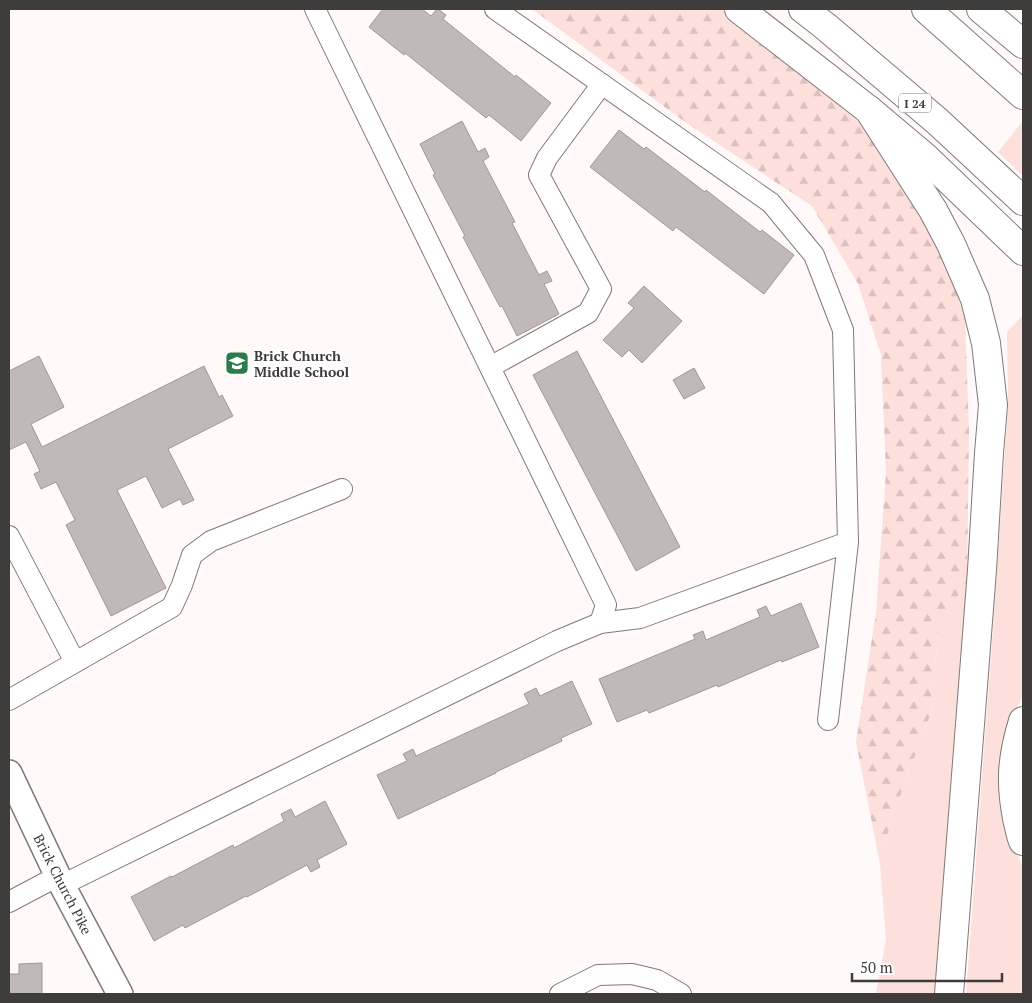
<svg xmlns="http://www.w3.org/2000/svg" width="1032" height="1003" viewBox="0 0 1032 1003" font-family="'PT Serif',serif">
<style>
.green{fill:#fddfdc}
.forest{fill:url(#forest-firs)}
.building{fill:#c1b9b8;stroke:#a09897}
.lines{fill:none;stroke-linecap:round;stroke-linejoin:round}
.minor-casing{stroke:#817978;stroke-width:22}
.major-casing{stroke:#817978;stroke-width:28}
.highway-casing{stroke:#817978;stroke-width:30}
.minor{stroke:#fff;stroke-width:20}
.major{stroke:#fff;stroke-width:25}
.highway{stroke:#fff;stroke-width:28}
.labels{text-anchor:middle;dominant-baseline:central;stroke-width:5;stroke-linejoin:round;paint-order:stroke}
.shield{fill:#fff;stroke:#797676;stroke-width:1}
.shield-label{font-size:12px;font-weight:bold;fill:#3f3c3c}
.poi-label{font-size:14px;font-weight:bold;fill:#3f3c3c;stroke:#fff;text-anchor:start}
.street-label{font-size:14px;fill:#3f3c3c;stroke:#fff}
</style>
<defs>
<pattern id="forest-firs" width="22" height="20" patternUnits="userSpaceOnUse" patternTransform="scale(1.25)"><rect width="22" height="20" fill="#fddfdc"/><path d="M5 1l3.5 6h-7zM16 11l3.5 6h-7z" fill="#dac0be"/></pattern>
</defs>
<rect width="100%" height="100%" fill="#fff9f9"/>
<g class="green">
<polygon points="1023,121 1023,176 998,152"/>
<polygon points="1023,315 1023,695 1006,732 999,776 1005,825 1023,868 1023,994 966,994 993,630 1008,405 1007,332"/>
<polygon points="967,583 941,994 876,994 886,939 880,864 892,818 931,713 939,623"/>
</g>
<polygon class="forest" points="532,9 721,9 769,45 858,121 901,175 941,245 965,319 969,431 967,583 939,623 931,713 892,818 880,864 856,742 876,613 886,472 881,355 858,284 812,206 685,122"/>
<g class="building">
<polygon points="383,9 422,9 431,16 437,9 438,9 446,15 443,19 515,77 516,75 551,103 521,141 489,115 486,118 405,53 404,55 369,27"/>
<polygon points="462,121 478,152 485,148 489,157 483,161 515,222 512,223 539,275 547,271 552,281 544,284 559,314 517,336 502,306 500,307 463,237 465,236 433,175 435,174 420,144"/>
<polygon points="619,130 644,149 646,147 705,192 706,190 760,232 762,230 794,255 764,294 676,227 673,231 590,167"/>
<polygon points="644,286 682,321 642,363 629,350 622,357 603,340 634,308 628,303"/>
<polygon points="577,351 680,547 636,571 533,375"/>
<polygon points="39,356 64,407 31,424 42,447 204,366 219,397 222,395 233,416 168,449 194,500 183,505 180,499 162,508 146,476 117,490 166,588 111,616 66,525 75,520 56,482 41,489 34,474 40,471 26,442 9,450 9,371"/>
<polygon points="694,368 705,388 684,399 673,380"/>
<polygon points="801,603 819,647 782,662 781,660 718,687 717,685 649,713 647,710 617,722 599,679 695,639 693,635 703,631 706,640 760,617 757,610 766,606 771,616"/>
<polygon points="572,681 592,724 561,738 562,741 496,772 496,773 398,819 377,775 407,761 403,754 413,749 416,756 529,704 524,694 536,688 540,696"/>
<polygon points="325,801 347,844 317,860 320,867 311,872 307,865 247,897 246,896 185,928 183,925 154,941 131,897 171,876 172,877 233,845 234,848 284,821 281,814 291,809 295,817"/>
<polygon points="42,963 42,994 9,994 9,974 19,974 19,964"/>
</g>
<g class="lines">
<g class="minor-casing">
<g id="minor">
<polyline points="495,9 771,203 814,255 843,330 848,542 828,720"/>
<polyline points="490,367 588,313 601,289 539,175 547,158 602,84"/>
<polyline points="9,536 75,662"/>
<polyline points="600,623 640,618 848,542"/>
<polyline points="9,700 172,607 182,585 192,555 211,541 342,489"/>
<polyline points="62,885 557,641 600,623 606,605 315,9"/>
<polyline points="9,902 58,876"/>
<polyline points="560,994 598,975 632,974 657,980 681,994"/>
</g>
</g>
<g class="major-casing">
<polyline id="major" points="9,773 62,885 120,994"/>
</g>
<g class="highway-casing">
<g id="highway">
<polyline points="739,9 869,110 926,158 1023,251"/>
<polyline points="803,9 825,26 937,121 1023,201"/>
<polyline points="926,9 1023,95"/>
<polyline points="981,9 1023,44"/>
<polyline points="869,110 933,210 951,244 975,299 986,343 993,405 989,453 982,570 949,994"/>
<path d="M1023,721C1012,757 1010,782 1017,818C1019,826 1020,834 1023,841"/>
</g>
</g>
<use href="#minor" class="minor"/>
<use href="#major" class="major"/>
<use href="#highway" class="highway"/>
</g>
<defs>
<g id="school-square" transform="scale(1.25)"><rect x="-9" y="-9" width="18" height="18" rx="4" fill="#2c7b4b" stroke="#fff"/><path d="M0-5L7-2L0 1L-7-2ZM-4 1L0 2.5L4 1V4Q0 6-4 4Z" fill="#fff"/></g>
</defs>
<g fill-rule="evenodd">
<use href="#school-square" x="237" y="363"/>
</g>
<g class="labels">
<rect class="shield" x="899" y="93.5" width="32" height="19" rx="4"/>
<g class="shield-label">
<text x="915" y="103">I 24</text>
</g>
<g class="poi-label">
<text x="254" y="355">Brick Church<tspan x="254" dy="16">Middle School</tspan></text>
</g>
<g class="street-label">
<text transform="translate(63 884) rotate(63)">Brick Church Pike</text>
</g>
</g>
<rect width="1032" height="1003" fill="none" stroke="#3f3c3c" stroke-width="20"/>
<path d="M852 973v8h150v-8" fill="none" stroke="#3f3c3c" stroke-width="2.5"/>
<text x="860" y="973" font-size="15" fill="#3f3c3c" stroke="#ffffff" stroke-width="4" paint-order="stroke">50 m</text>
</svg>
